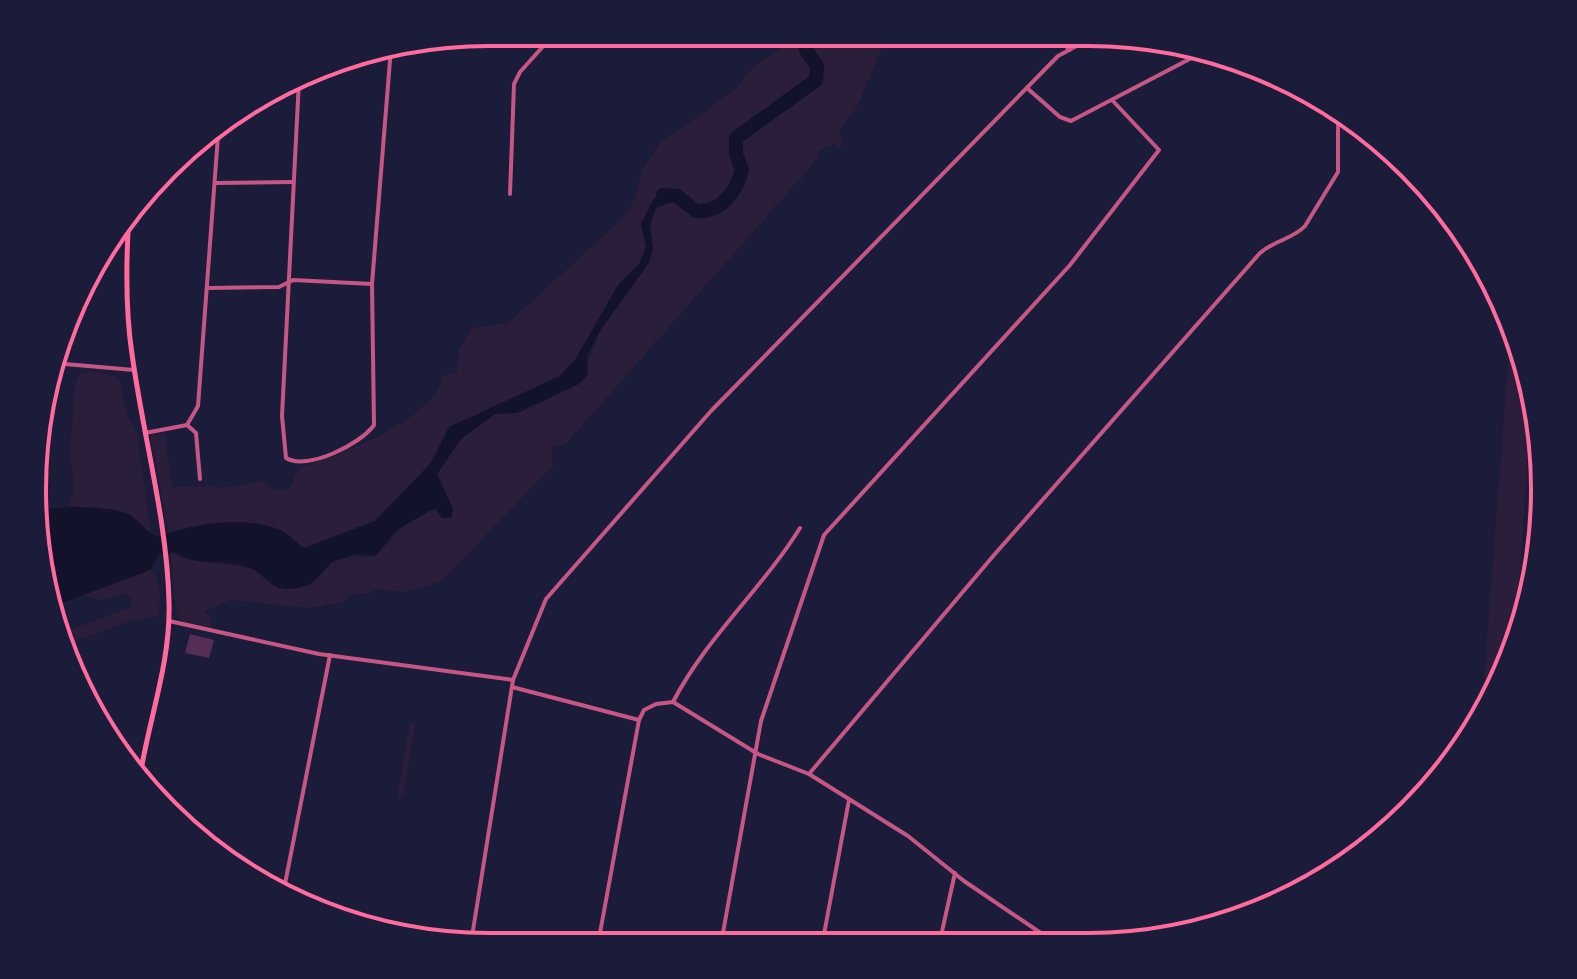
<svg xmlns="http://www.w3.org/2000/svg" width="1577" height="979" viewBox="0 0 1577 979" font-family="'Sofia Sans Condensed',sans-serif">
<style>
.green{fill:#2a1e3b}
.water{fill:#12122b}
.lines{fill:none;stroke-linecap:round;stroke-linejoin:round}
.river{stroke:#12122b;stroke-width:14}
.building{fill:#542f53}
.minor{stroke:#c65784;stroke-width:4}
.secondary{stroke:#ff6b9d;stroke-width:5}
.rim{fill:none;stroke:#ff6b9d;stroke-width:4}
</style>
<rect width="100%" height="100%" fill="#1b1b3a"/>
<g class="green">
<path d="M787,34H888L855,111L839,129L843,145L839,148L834,144L818,151L820,156L565,445L552,446L553,466L440,582L404,592L376,589L371,593L350,595L344,602L310,608L230,600L205,611L212,620L210,628L180,621L176,613L171,552L184,559L252,568L275,586C300,577 344,551 368,558C402,540 402,506 453,509L437,474L461,439L495,414L517,413L571,388L586,367L601,329L632,287L653,249L650,225L656,208L676,200L664,191L643,231L646,248L639,263L618,285L575,359L560,376L450,427L431,463L375,521L304,548C296,544 291,536 284,532C254,517 199,521 169,533L150,435L165,434L172,487C202,485 232,492 259,480L277,490H288L299,468C334,458 442,416 442,376L457,372L459,351L471,328L508,323L622,219L634,201L643,169L661,142L735,90L753,67L779,50Z"/>
<polygon points="1510,338 1531,400 1516,636 1482,704"/>
<polygon points="90,371 116,377 121,383 126,413 137,434 151,534 124,512 68,506 74,489 70,453 75,384 79,375"/>
<path d="M150,570C162,578 162,603 157,617L131,621L61,646L56,635L129,608L132,601L126,593L102,600L81,596Z"/>
<polygon points="410,723 415,724 403,799 397,798"/>
</g>
<path class="water" d="M670,189L677,190L680,198L656,208L650,225L653,249L649,263L601,329L587,356L588,374L579,384L517,413L495,414L461,439L437,474L453,509L451,518H442L435,508L395,531L376,556L356,554L334,561C317,575 318,587 289,589C273,591 265,575 252,569C228,557 195,568 175,552L159,554L150,570L51,607L36,512C52,505 114,506 128,514C139,520 146,532 158,537C192,524 250,514 284,532C292,536 296,544 304,548L375,521L431,463L449,427L560,376L576,359L618,285L640,263L646,247L641,224L653,200Z"/>
<g class="lines">
<path class="river" d="M663,195L677,196L696,211C721,213 736,192 742,170L736,154V138L816,80L817,66L806,50L811,34"/>
</g>
<polygon class="building" points="190,634 214,640 209,658 185,653"/>
<g class="lines">
<g class="minor">
<polyline points="1054,35 1070,50"/>
<path d="M299,80L282,416L286,458C307,471 361,444 374,425L372,284L391,48"/>
<polyline points="1027,88 1060,117 1071,121 1205,51"/>
<polyline points="216,183 293,182"/>
<polyline points="510,194 514,84 520,72 556,32"/>
<polyline points="209,288 279,287 293,280 372,284"/>
<polyline points="53,363 134,370"/>
<polyline points="187,425 196,433 200,479"/>
<polyline points="145,433 187,425 198,406 219,122"/>
<polyline points="169,621 319,654 513,680"/>
<polyline points="512,687 639,720 644,710 656,704 673,702 758,754 809,774 908,836 964,881 1060,946"/>
<path d="M673,702C706,638 762,589 800,528"/>
<path d="M809,774L994,555L1260,253C1275,240 1293,239 1305,226L1338,172V110"/>
<polyline points="283,894 330,655"/>
<polyline points="471,943 513,680 546,599 711,411 1058,56 1095,36"/>
<polyline points="598,944 639,720"/>
<polyline points="721,944 761,721 824,535 1070,265 1159,150 1113,101"/>
<polyline points="822,945 849,800"/>
<polyline points="939,945 955,873"/>
</g>
<path class="secondary" d="M129,214C126,260 125,308 132,354C143,436 167,519 169,602C171,661 149,719 140,776"/>
</g>
<path d="M0 0H1577V979H0ZM489 46H1088A443 443 0 0 1 1531 489V490A443 443 0 0 1 1088 933H489A443 443 0 0 1 46 490V489A443 443 0 0 1 489 46Z" fill="#1b1b3a" fill-rule="evenodd"/>
<path class="rim" d="M489 46H1088A443 443 0 0 1 1531 489V490A443 443 0 0 1 1088 933H489A443 443 0 0 1 46 490V489A443 443 0 0 1 489 46Z"/>
</svg>
